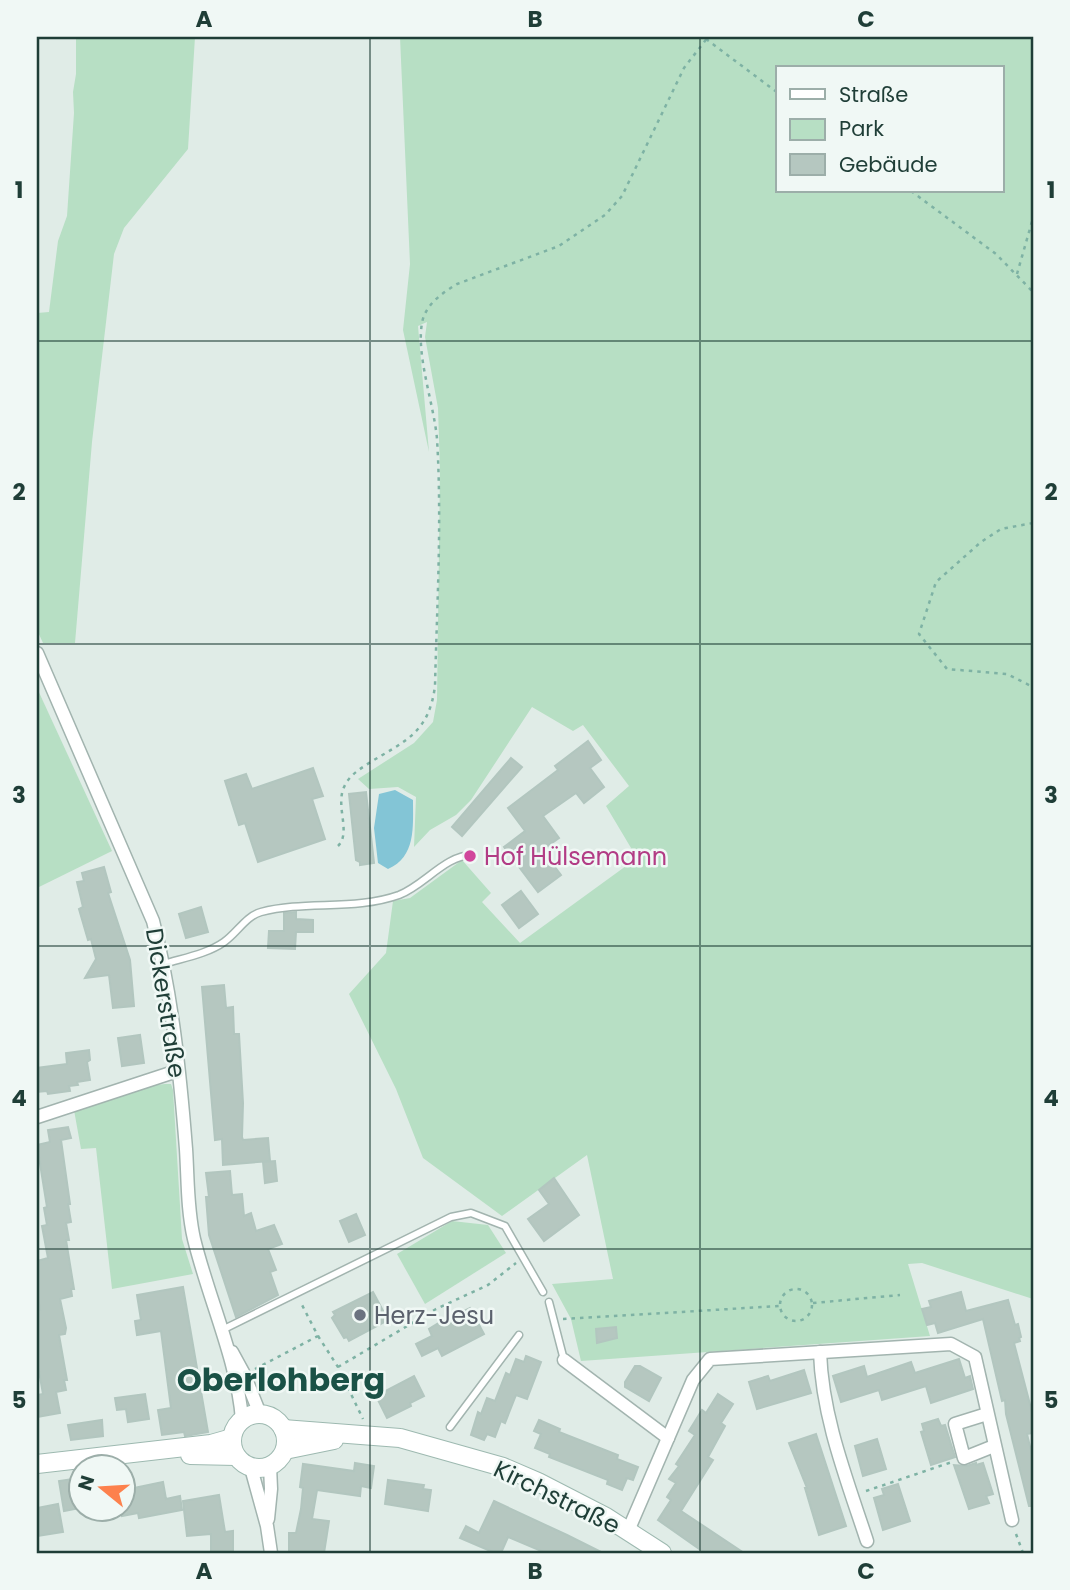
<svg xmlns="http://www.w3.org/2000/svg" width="1070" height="1590" viewBox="0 0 1070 1590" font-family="Poppins,sans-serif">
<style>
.green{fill:#b7dfc4;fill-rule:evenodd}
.water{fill:#83c5d6}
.building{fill:#b5c7c0;stroke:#b2c6bf;stroke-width:2}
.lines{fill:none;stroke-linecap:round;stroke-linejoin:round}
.lane-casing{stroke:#a2b4af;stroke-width:9}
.street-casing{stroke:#a2b4af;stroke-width:15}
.secondary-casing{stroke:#9db9b0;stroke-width:20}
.path{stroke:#7eb2a4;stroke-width:2.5;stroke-dasharray:3.5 5;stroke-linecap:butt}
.lane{stroke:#fff;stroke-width:6}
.street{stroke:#fff;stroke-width:12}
.secondary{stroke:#fff;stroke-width:18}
.grid{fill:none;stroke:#1f3e37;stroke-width:2;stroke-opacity:0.55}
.hotel-dot{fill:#d1479c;stroke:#f0f8f5;stroke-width:2.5}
.worship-dot{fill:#6b7280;stroke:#f0f8f5;stroke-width:2.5}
.labels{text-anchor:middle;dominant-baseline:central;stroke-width:5;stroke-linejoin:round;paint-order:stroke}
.hotel-label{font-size:24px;fill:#b23c85;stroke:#f0f8f5;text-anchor:start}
.street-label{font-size:24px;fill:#1f3e37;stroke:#f0f8f5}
.worship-label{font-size:24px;fill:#5b616d;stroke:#f0f8f5;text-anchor:start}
.district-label{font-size:32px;font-weight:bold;fill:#1a5146;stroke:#f0f8f5}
.neatline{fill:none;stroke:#1f3e37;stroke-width:2.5}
.grid-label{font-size:23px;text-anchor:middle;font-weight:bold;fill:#1f3e37}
</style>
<rect width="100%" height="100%" fill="#e0ece7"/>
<g class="green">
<polygon points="76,37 195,37 188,149 124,228 114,254 92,442 75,643 43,643 37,630 37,313 49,312 58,241 67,216 74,113 73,92 76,74"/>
<path d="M400,37H1033V1299L922,1263L908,1264L930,1336L581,1361L571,1319L552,1284L613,1279L587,1155L502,1216L423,1158L396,1089L349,994L386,953L393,901L410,898L462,860L491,893L482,902L520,943L637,858L606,806L629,786L583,725L573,731L532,707L471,800L456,815L430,830L414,847L416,797L398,787L369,789L358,779L414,743L433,722L437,700L440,471L438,408L425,337L427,322L418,326L429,452L403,330L410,264ZM778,68H1002V191H778Z"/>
<polygon points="37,688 112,851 37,888"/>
<polygon points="165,1084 171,1084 173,1090 182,1239 193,1274 112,1289 96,1148 81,1149 74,1110 149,1086"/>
<polygon points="452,1221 488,1225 506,1253 425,1304 397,1254"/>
</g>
<path class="water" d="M395,790L413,800C413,827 416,857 388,869L378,863L374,828L379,794Z"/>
<g class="building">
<polygon points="588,741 601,760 590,768 604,787 584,803 576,793 543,816 559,838 542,850 561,875 538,892 504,847 525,831 508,808 558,770 555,766"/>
<polygon points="511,758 522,767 462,836 452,827"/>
<polygon points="313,768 323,796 312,799 325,839 258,862 245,823 239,825 225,781 246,774 252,789"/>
<polygon points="366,792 374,863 360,865 360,862 356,860 349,794"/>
<polygon points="104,867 111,892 108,893 130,960 134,1006 113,1008 109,975 85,978 96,959 91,939 88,940 79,909 83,907 77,882 84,881 82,873"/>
<polygon points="521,891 538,914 519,928 502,905"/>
<polygon points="201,907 208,932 186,938 179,914"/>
<polygon points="296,912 296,919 313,920 313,932 296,932 295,949 268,948 269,931 284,931 284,913"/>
<polygon points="224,985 226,1008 233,1007 234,1034 239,1034 243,1103 242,1137 243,1140 268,1138 270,1161 223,1165 222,1139 215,1140 202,987"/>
<polygon points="140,1035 144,1063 122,1066 118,1038"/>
<polygon points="89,1050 90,1060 87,1062 90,1080 77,1082 78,1085 69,1086 70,1091 48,1094 47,1091 37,1092 37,1068 67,1064 66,1053"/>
<polygon points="68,1127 71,1138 61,1140 70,1204 68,1204 71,1222 66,1223 69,1240 66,1240 74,1289 71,1289 72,1296 60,1299 66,1328 65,1334 59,1335 67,1380 64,1380 66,1390 56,1392 60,1413 37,1417 37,1395 43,1394 37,1360 37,1310 40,1310 37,1291 37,1261 48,1258 42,1226 47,1225 44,1208 47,1207 37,1145 50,1142 48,1130"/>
<polygon points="275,1161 277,1181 265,1183 263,1162"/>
<polygon points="230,1171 232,1195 242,1194 244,1216 251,1213 256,1231 274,1225 282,1244 268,1249 276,1270 270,1272 278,1295 236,1317 209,1235 206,1197 209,1197 206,1173"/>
<polygon points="554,1178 579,1215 544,1241 528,1219 549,1204 539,1190"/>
<polygon points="356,1214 365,1235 349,1242 340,1221"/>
<polygon points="183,1287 208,1432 185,1436 184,1432 162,1435 158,1410 171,1408 161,1331 137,1335 135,1321 141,1320 137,1295"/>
<polygon points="373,1292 388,1320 349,1341 347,1337 344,1338 332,1318 335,1315 333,1312"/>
<polygon points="961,1292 966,1311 1008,1300 1015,1325 1018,1324 1021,1337 1019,1338 1020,1341 1014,1343 1033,1416 1033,1433 1027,1434 1033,1459 1033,1506 1029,1506 1006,1414 1005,1400 1002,1401 983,1319 938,1333 935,1323 927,1325 922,1309 931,1307 929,1301"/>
<polygon points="470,1308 484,1334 442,1356 438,1348 422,1356 416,1344 432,1336 429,1329 455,1313 456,1315"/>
<polygon points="616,1327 617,1338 597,1343 596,1329"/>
<polygon points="526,1356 541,1362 527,1399 516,1395 505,1423 501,1421 495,1437 487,1434 484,1440 471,1435 478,1412 481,1414 487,1398 495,1401 506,1373 510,1375 516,1359 524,1362"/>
<polygon points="959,1359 965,1378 970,1376 973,1389 931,1403 926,1386 882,1400 879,1390 841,1402 833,1376 864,1366 867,1377 911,1362 915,1373"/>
<polygon points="635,1366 640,1366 661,1378 649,1401 625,1387 625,1382"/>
<polygon points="804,1370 811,1393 757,1409 749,1382 768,1376 770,1381"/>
<polygon points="414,1376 424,1396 410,1403 411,1406 387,1418 376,1396"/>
<polygon points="145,1394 149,1419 128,1422 126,1409 117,1410 115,1398"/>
<polygon points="718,1394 733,1404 721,1423 725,1426 708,1457 713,1460 681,1511 744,1553 705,1553 658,1520 671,1500 667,1497 676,1483 669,1479 679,1466 676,1464 695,1435 689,1431 702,1410 706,1413"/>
<polygon points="938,1419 941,1426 945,1425 955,1457 931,1465 921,1432 924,1431 922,1424"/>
<polygon points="102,1420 103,1436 71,1440 68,1425"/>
<polygon points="539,1420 560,1429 559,1432 618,1455 617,1459 638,1467 633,1480 627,1478 622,1490 607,1484 608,1480 549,1457 550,1454 535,1448 541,1434 534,1431"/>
<polygon points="816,1434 846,1526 819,1535 805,1488 807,1488 789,1443"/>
<polygon points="877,1439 886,1469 863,1476 855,1446"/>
<polygon points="355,1463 374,1466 371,1488 361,1486 360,1496 317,1490 312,1519 329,1521 324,1553 289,1553 289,1533 296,1533 301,1509 303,1488 300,1487 303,1464 354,1471"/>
<polygon points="976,1463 976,1465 983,1463 993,1494 986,1496 989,1503 969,1509 954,1465 967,1466"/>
<polygon points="80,1478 80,1508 64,1511 59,1481"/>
<polygon points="388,1480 424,1485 423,1489 431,1490 428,1511 385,1504"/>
<polygon points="163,1482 166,1499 180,1496 182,1510 139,1518 138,1513 122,1516 122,1485 133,1483 134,1488"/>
<polygon points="898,1484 910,1521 883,1530 874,1498 884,1495 882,1489"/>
<polygon points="219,1495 225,1532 233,1531 233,1553 211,1553 211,1534 187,1536 183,1501"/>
<polygon points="494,1501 567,1535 603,1553 546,1553 508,1537 501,1553 495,1553 460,1538 466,1526 479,1533"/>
<polygon points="58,1504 63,1532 37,1536 37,1508"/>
</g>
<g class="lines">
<g class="lane-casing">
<g id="lane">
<path d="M164,964C183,958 207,954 224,942C237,933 246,916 261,912C306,900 354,911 399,895C425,885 445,855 473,855"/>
<polyline points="549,1302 564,1360"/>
<polyline points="222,1330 451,1217 471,1213 505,1226 543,1292"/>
<polyline points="450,1427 519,1335"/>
</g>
</g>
<g class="street-casing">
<g id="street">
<path d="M37,653L153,921C172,995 180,1073 186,1149C188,1179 187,1209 194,1239C208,1297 238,1362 242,1420"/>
<polyline points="37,1117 177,1071"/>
<polyline points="232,1352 244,1374 260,1414"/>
<path d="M820,1352C822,1417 847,1480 867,1541"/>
<polyline points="564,1360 668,1438"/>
<polyline points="987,1414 955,1424 964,1458 994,1446"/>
<polyline points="251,1468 267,1526 271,1553"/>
<polyline points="268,1519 271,1489 270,1466"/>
<polyline points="628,1531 693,1380 710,1359 951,1344 975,1357 1012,1520"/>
</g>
</g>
<g class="secondary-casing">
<g id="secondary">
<circle cx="259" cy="1441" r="27"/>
<polyline points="283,1429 400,1438 503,1467 538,1482 606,1517 662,1553"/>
<polyline points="285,1450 334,1440"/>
<polyline points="190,1455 236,1456"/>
<polyline points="37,1464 211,1444 232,1438"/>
</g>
</g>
<g class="path">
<polyline points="706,39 778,93"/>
<polyline points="911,191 996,254 1033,292"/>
<polyline points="1017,274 1033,218"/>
<polyline points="1033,523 1001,529 981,542 936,582 919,634 947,669 1007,674 1033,687"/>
<path d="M338,846C352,832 334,805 345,785C350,775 360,769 369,763C405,741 429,733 435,686C437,604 442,521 437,439C434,404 416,356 422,323C425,305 442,293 457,284L559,246L605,215L622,196L684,68L708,37"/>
<circle cx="796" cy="1305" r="16"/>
<polyline points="813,1303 900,1295"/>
<polyline points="563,1319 780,1306"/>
<polyline points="318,1336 338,1367 363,1419"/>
<polyline points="338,1367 436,1309 488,1285 516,1263"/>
<polyline points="255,1369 318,1336 301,1303"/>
<polyline points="866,1491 952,1462"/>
<polyline points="1016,1534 1023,1553"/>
</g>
<use href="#lane" class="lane"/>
<use href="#street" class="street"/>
<use href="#secondary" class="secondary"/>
</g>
<path class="grid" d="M370,37V1553M700,37V1553M37,341H1033M37,644H1033M37,946H1033M37,1249H1033"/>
<circle class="hotel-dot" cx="470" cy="856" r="7"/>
<circle class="worship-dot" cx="360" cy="1315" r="7"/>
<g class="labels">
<g class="hotel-label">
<text x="484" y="856">Hof Hülsemann</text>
</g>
<g class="street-label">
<text transform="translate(166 1003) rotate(81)">Dickerstraße</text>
<text transform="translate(557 1497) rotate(26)">Kirchstraße</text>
</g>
<g class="worship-label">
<text x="374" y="1315">Herz-Jesu</text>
</g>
<g class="district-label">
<text x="281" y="1379">Oberlohberg</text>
</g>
</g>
<rect width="1070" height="1590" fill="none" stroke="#f0f8f5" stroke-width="77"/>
<rect x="776" y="66" width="228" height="126" fill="#f0f8f5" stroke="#9caea9" stroke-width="2"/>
<rect x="790" y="89" width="35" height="10" fill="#ffffff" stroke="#9caea9" stroke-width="2"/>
<text x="839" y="102" font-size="21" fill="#1f3e37">Straße</text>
<rect x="790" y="119" width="35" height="21" fill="#b7dfc4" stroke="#9caea9" stroke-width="2"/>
<text x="839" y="136" font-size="21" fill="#1f3e37">Park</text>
<rect x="790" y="154" width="35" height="21" fill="#b5c7c0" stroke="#9caea9" stroke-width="2"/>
<text x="839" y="172" font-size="21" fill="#1f3e37">Gebäude</text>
<g transform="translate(102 1488) rotate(288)"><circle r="33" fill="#f0f8f5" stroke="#9caea9" stroke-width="2"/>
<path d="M0-5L12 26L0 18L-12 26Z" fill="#fd814d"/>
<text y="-10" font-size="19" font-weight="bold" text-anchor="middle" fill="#1f3e37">N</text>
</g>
<rect x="38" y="38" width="994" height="1514" class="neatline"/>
<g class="grid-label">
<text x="204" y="27">A</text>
<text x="535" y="27">B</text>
<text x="866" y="27">C</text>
<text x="19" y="198">1</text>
<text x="1051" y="198">1</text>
<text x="19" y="500">2</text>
<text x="1051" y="500">2</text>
<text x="19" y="803">3</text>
<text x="1051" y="803">3</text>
<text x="19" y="1106">4</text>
<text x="1051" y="1106">4</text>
<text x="19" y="1408">5</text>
<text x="1051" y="1408">5</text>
<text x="204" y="1579">A</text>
<text x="535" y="1579">B</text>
<text x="866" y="1579">C</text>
</g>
</svg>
